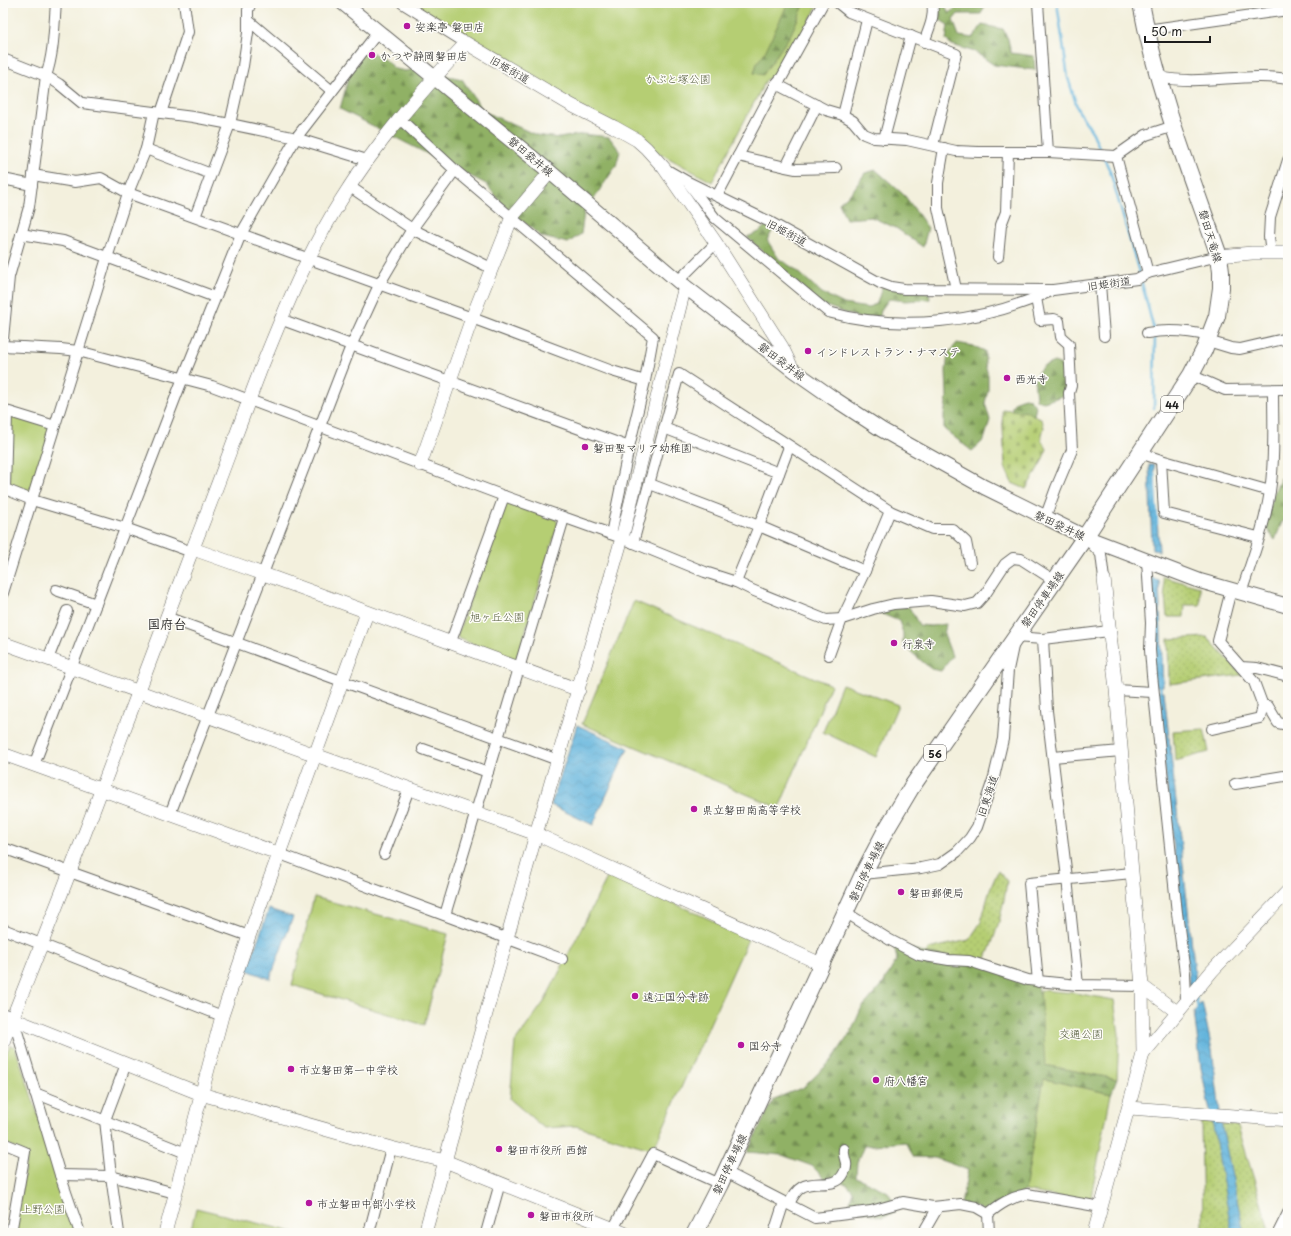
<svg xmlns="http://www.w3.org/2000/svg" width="1291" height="1236" viewBox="0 0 1291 1236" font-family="'Playpen Sans','Klee One',sans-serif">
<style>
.grass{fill:url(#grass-dots);stroke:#687548}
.forest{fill:url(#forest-firs);stroke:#566640}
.cemetery{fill:url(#cemetery-stones);stroke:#687548}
.park{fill:#b5ce73;stroke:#687548}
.water{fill:url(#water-waves);stroke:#3e687c}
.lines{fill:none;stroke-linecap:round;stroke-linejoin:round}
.stream{stroke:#60b3dc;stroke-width:2.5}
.minor-casing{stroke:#676660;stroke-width:12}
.tertiary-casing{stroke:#676660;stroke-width:14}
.secondary-casing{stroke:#676660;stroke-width:16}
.primary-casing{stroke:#676660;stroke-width:18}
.minor{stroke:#fff;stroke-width:10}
.tertiary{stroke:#fff;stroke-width:13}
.secondary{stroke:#fff;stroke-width:14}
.primary{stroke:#fff;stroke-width:16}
.poi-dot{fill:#b5179e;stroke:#fdfcf7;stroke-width:1.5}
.labels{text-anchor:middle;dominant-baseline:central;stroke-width:3;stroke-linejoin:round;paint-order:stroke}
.shield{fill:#fdfcf7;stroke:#605f5e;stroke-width:1}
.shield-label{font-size:10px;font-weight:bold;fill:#1c1c1c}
.poi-label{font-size:11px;fill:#1c1c1c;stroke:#fdfcf7;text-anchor:start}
.street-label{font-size:11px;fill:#1c1c1c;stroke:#fdfcf7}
.park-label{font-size:11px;fill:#525a3a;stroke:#fdfcf7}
.quarter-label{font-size:13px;font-weight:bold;fill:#1c1c1c;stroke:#fdfcf7}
</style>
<defs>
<pattern id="grass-dots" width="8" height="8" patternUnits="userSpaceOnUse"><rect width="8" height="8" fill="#b5ce73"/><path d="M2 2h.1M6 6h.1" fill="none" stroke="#9bb063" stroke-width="1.8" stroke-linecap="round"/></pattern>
<pattern id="forest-firs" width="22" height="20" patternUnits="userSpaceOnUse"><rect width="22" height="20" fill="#90b165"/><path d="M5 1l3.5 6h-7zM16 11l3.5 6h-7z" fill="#758f52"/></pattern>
<pattern id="cemetery-stones" width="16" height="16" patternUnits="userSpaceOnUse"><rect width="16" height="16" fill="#b5ce73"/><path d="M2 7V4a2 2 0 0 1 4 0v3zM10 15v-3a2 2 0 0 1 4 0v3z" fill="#9bb063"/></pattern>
<pattern id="water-waves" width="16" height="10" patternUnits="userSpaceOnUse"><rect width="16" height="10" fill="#60b3dc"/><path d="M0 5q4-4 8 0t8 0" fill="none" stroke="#5399bc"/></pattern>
</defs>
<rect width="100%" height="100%" fill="#fdfcf7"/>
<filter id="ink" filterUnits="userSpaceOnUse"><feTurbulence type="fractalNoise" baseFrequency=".025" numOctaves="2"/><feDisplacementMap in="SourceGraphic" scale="8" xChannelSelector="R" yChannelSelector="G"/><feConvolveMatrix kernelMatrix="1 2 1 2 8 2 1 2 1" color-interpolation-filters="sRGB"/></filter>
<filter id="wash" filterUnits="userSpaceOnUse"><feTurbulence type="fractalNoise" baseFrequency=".012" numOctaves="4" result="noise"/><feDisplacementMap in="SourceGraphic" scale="16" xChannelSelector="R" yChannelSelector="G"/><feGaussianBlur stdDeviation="0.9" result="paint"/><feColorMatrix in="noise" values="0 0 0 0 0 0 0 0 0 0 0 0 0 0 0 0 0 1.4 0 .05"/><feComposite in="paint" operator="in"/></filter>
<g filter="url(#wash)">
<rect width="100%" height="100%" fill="#f3f0dd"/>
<g class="grass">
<polygon points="1163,577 1200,587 1200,605 1185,605 1184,617 1167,617"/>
<polygon points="1207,637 1242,675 1169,684 1168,639"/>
<polygon points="1204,729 1209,752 1175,761 1173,731"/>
<path d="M998,871L1007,881C1003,912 996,935 984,963L926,955L928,949L969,940L981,922L990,889Z"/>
<polygon points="1201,1122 1238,1126 1270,1233 1206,1233 1203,1227"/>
</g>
<g class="forest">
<polygon points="787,3 805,3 791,34 763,75 754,73 757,63"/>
<polygon points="930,3 944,3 949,14 959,5 970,3 986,3 981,14 958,14 953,20 959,36 973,38 982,25 1003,29 1008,39 1011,53 1034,56 1035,70 994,65 975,52 952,45 946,40 948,25 937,18"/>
<polygon points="360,47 385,59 395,69 406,71 422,67 444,75 462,79 483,111 536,135 559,138 583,134 609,137 620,151 616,166 584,213 581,234 568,243 542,237 504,206 486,184 340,109 353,61"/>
<polygon points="876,170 905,196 928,228 923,247 896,228 871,217 846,219 839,203 852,192 865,173"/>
<polygon points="766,225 776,225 767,240 779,259 795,269 822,293 844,304 855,306 868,308 877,303 883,284 929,293 930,299 906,301 889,299 881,310 880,316 862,319 818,303 747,237 759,232"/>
<polygon points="957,343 973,346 985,351 985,364 988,375 988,390 985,403 990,420 984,440 972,451 944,429 944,415 947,397 946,370 948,354"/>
<polygon points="1054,362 1070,368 1065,395 1044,402 1036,400 1034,377 1042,367"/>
<path d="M1025,398L1030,399L1036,407L1034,415L1021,414L1011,412C1012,402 1016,400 1025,398Z"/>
<polygon points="1288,477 1288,519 1282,522 1275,540 1265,527 1273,494 1281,478"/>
<polygon points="890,606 909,607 919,625 931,626 946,624 944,635 952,656 941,671 931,669 903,645 903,633 899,621 880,613"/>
<path d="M892,939L919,952L979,962L1035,982C1047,1004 1046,1041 1045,1065L1117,1079L1111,1094L1044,1079L1025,1191L988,1214L976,1207L960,1209L968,1170L935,1158L914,1157L905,1142L864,1146L857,1162L856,1177L888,1192L892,1199L895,1213L881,1217L855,1209C847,1204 851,1198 853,1191L847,1184L826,1180L812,1166L782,1155L747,1152L774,1099L804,1087L832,1060L851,1032L861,1009L883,984L897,959Z"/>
</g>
<polygon class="cemetery" points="1002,409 1028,412 1042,420 1044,427 1041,439 1047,449 1041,463 1026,489 1012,483 1005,467"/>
<g class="park">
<polygon points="405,3 788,3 765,52 757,63 754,73 763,75 791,34 805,3 819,3 784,69 766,80 712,182 627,135"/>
<polygon points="7,412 55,426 33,496 5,489"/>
<polygon points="509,501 556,519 558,524 517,659 513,660 458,638 457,635 505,503"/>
<polygon points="634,601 831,685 779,808 582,724"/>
<polygon points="842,684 898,705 876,757 823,732"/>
<polygon points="609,874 749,937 653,1150 576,1126 544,1128 510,1099 515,1042 544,1002"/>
<polygon points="314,897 448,934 424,1025 292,985"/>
<polygon points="1040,990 1075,993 1114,1000 1119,1034 1117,1079 1045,1065"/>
<polygon points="10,1045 15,1047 78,1233 14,1233 27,1155 3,1141 3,1061"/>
<polygon points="1044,1079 1111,1094 1090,1202 1025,1191"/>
<polygon points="196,1208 297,1233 190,1233"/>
</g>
<g class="water">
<polygon points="1149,465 1154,465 1159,551 1152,550"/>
<polygon points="1151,577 1159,581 1163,686 1153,686"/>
<polygon points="1156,692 1164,692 1196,982 1190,989"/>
<polygon points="577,725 628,748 593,825 551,805"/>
<polygon points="269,909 293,917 270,979 247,970"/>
<polygon points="1202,1002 1212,1050 1222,1127 1244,1233 1232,1233 1213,1126 1201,1068 1194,1012"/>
</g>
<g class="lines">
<g class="stream">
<polyline points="1057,3 1068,78 1078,110 1093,133 1101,152"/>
<polyline points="1104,158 1110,171 1140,276"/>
<polyline points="1141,280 1154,330"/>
<polyline points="1154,408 1155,335"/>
<polyline points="1154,473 1157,524"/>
<polyline points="1160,684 1161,695"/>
<polyline points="1196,998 1198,1009"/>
</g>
</g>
</g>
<g filter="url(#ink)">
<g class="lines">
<g class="minor-casing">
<g id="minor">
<polyline points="402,3 466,43"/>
<polyline points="838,3 849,12 956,54 933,145"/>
<polyline points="1038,3 1048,152"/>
<polyline points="248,20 332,91"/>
<polyline points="1146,30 1288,10"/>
<path d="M924,42C929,29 935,16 932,3"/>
<polyline points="3,59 46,76 59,84 82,103 193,117 230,124 292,137 367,160"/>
<path d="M1159,77C1201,86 1245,72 1288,79"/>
<polyline points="776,84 826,110 843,115 853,121 864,134 874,138 907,140 956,151 978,152 1048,152 1116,156 1146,135 1174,126"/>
<polyline points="161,113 188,32 184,3"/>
<polyline points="843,115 867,20"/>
<polyline points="400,119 455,170 653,337 645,381 629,447 611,534"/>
<polyline points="884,139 911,36"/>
<polyline points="944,148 938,183 938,208 956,289"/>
<polyline points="146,149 211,174"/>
<polyline points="738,156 786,167 817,105"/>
<polyline points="1116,156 1148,273"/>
<polyline points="786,167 796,169 836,168"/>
<polyline points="667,170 688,182 770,222 880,283 891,287 904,289 1053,290 1137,279 1148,273 1219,256"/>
<polyline points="33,175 75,182 101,178 128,193 472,318 612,371 645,381"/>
<polyline points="3,179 32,185"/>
<path d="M689,184L715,218L828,312C900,332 981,323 1049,292"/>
<polyline points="349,186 412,229 491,268"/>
<polyline points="717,196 776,84 782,77 823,3"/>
<polyline points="195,217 230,124 243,66 248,33 248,10 251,3"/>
<polyline points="21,234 63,241 215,297"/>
<polyline points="1271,253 1269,237 1270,217 1288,160"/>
<polyline points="998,257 1001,225 1006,212 1008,152"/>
<polyline points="678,281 716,243"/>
<polyline points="1100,284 1104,336"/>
<polyline points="1036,298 1040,320 1054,319 1059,321 1061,337 1069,344 1071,386 1069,393 1072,450 1056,488 1045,518"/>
<polyline points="280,319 629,447"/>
<path d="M1147,333C1169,329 1189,331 1210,336"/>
<path d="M3,339L9,277L29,207L46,76C54,53 54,27 56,3"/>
<polyline points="1208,341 1231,348 1240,349 1288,338"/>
<polyline points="3,346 61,349 78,351 212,386 504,496 622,538 705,572 736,582 752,590 826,620 842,619 873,609 894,604 931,601 965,606 977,603 986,593 1005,564 1013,558 1021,559 1055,581"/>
<polyline points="1191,375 1225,390 1288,389"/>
<polyline points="3,410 55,426"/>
<polyline points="7,412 5,489 32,500 125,528 192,552"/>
<polyline points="664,428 779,473"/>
<polyline points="1140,453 1161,460 1270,491"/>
<polyline points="1161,460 1164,513 1258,537"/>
<polyline points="650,484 759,526 865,571"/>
<polyline points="890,511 932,529 952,529 966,542 970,563"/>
<polyline points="1088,540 1101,554 1104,579"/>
<polyline points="633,543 679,374 890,511 865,571 842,619 829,655"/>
<polyline points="1147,561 1151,623 1150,650 1152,675 1177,913 1185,973 1186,1001"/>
<polyline points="736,582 759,526 789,447"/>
<polyline points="56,590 96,604"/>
<polyline points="1231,590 1218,641 1241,667 1257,668 1288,676"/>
<polyline points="3,593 107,258 128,193 146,149 154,112"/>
<path d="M1241,593C1252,560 1265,525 1270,491C1275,458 1273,423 1273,390"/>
<polyline points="166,617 558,760"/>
<polyline points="1043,639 1047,711 1067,878 1078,985"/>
<polyline points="450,644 504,496"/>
<polyline points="48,659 67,611"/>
<polyline points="1241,667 1254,682 1263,706 1268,706 1278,723 1288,725"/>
<polyline points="1116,690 1153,692"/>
<polyline points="1212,729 1260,718 1263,706"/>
<polyline points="423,749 488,772"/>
<polyline points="1053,757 1121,751"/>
<polyline points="34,765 183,378 241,234 296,138 378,32"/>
<polyline points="1235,784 1284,776 1288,776"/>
<polyline points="170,814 351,346 379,285 412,229 455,170"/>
<polyline points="3,848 249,936"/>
<polyline points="280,854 562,959"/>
<polyline points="384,854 409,789"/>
<polyline points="863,874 921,868 940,864 957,852 970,838 977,827 994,777 1003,739 1008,670 1015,637 1043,639 1109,631"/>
<polyline points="845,912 890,940 919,955 949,960 969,961 1028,980 1078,985 1142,986"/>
<polyline points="445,915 564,518"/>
<polyline points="3,929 222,1016"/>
<polyline points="1038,982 1029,883 1132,873"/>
<polyline points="13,1018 60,1175 80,1233"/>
<polyline points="35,1093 186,1153"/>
<polyline points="3,1143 25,1152 11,1233"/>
<polyline points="726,1172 815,1218 871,1211 903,1202 933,1207 961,1204 976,1207 988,1214 989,1233"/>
<polyline points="60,1175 111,1176 175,1193"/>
<path d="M789,1204C792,1198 795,1191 802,1187C815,1179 836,1190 844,1173C850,1162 842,1159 844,1149"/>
<path d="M988,1214C1000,1204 1011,1197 1027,1194L1101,1207"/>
<polyline points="119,1233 111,1176 105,1120 126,1064"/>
<polyline points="369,1233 391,1148"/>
<polyline points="486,1233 500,1183"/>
<polyline points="611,1233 653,1154 720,1184"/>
<polyline points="774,1233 784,1202"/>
<polyline points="923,1233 938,1207"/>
<polyline points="1278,1233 1288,1213"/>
</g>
</g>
<g class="tertiary-casing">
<g id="tertiary">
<polyline points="1219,256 1252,253 1288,253"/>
<polyline points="420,465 472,318 512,217 550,172"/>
<path d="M193,549C322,594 450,643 579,690"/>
<polyline points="3,643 536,834 821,964"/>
<polyline points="3,754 280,854"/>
<polyline points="1142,986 1177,1012"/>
<polyline points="3,1015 201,1094 391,1148 445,1161 624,1233"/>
<path d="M3,1042C36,958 70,873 102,788C132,710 161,631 191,553C216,491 238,428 262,366C285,309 308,252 341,200C376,143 421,92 466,43L571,105L614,127L637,140L646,148L664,168L716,243L782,347L793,370"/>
<polyline points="1143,1054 1212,971 1288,891"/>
<polyline points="1130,1108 1288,1120"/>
<polyline points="165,1233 222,1016 249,936 367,613"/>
<polyline points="425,1233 536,834 622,538 685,286"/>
<polyline points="1094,1233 1143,1054 1142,986 1116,690 1104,579"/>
</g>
</g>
<g class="secondary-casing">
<polyline id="secondary" points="343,3 550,172 678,281 793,370 833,398 882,430 984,487 1085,537 1200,581 1288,606"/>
</g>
<g class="primary-casing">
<path id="primary" d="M695,1233L720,1184L863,874L886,830L911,788L1085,537L1191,375L1204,350L1217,316L1221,288V272L1219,256C1190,173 1157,90 1141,3"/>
</g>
<use href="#minor" class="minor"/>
<use href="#tertiary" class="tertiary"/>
<use href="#secondary" class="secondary"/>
<use href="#primary" class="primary"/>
</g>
</g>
<g class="poi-dot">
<circle cx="407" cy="26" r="4"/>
<circle cx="372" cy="55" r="4"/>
<circle cx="808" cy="351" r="4"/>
<circle cx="1007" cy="378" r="4"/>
<circle cx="585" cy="447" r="4"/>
<circle cx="894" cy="643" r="4"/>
<circle cx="694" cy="809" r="4"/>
<circle cx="901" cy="892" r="4"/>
<circle cx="635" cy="996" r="4"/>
<circle cx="741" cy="1045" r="4"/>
<circle cx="291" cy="1069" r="4"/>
<circle cx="876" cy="1080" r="4"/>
<circle cx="499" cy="1149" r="4"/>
<circle cx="309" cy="1203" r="4"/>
<circle cx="531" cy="1215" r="4"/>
</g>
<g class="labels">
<g class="shield">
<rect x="1161" y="396" width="22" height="16" rx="3"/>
<rect x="924" y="745" width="22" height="16" rx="3"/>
</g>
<g class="shield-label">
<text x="1172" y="404">44</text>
<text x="935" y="753">56</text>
</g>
<g class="poi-label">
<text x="415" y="26">安楽亭 磐田店</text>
<text x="380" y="55">かつや静岡磐田店</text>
<text x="816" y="351">インドレストラン・ナマステ</text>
<text x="1015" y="378">西光寺</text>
<text x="593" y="447">磐田聖マリア幼稚園</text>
<text x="902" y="643">行泉寺</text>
<text x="702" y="809">県立磐田南高等学校</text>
<text x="909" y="892">磐田郵便局</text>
<text x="643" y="996">遠江国分寺跡</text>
<text x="749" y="1045">国分寺</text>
<text x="299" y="1069">市立磐田第一中学校</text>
<text x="884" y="1080">府八幡宮</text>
<text x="507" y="1149">磐田市役所 西館</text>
<text x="317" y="1203">市立磐田中部小学校</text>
<text x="539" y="1215">磐田市役所</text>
</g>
<g class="street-label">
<text transform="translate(510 69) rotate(30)">旧姫街道</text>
<text transform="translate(531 156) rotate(40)">磐田袋井線</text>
<text transform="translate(787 232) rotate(28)">旧姫街道</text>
<text transform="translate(1211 236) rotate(73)">磐田天竜線</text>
<text transform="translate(1109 283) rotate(-8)">旧姫街道</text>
<text transform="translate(782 361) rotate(37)">磐田袋井線</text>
<text transform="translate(1060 525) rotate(25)">磐田袋井線</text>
<text transform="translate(1042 599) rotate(-55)">磐田停車場線</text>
<text transform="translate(987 796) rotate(-72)">旧東海道</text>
<text transform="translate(866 871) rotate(-64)">磐田停車場線</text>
<text transform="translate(729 1164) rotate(-65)">磐田停車場線</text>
</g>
<g class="park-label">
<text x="678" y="78">かぶと塚公園</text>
<text x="497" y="616">旭ヶ丘公園</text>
<text x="1081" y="1033">交通公園</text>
<text x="43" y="1208">上野公園</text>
</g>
<g class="quarter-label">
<text x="167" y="623">国府台</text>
</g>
</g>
<rect width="1291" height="1236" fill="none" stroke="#fdfcf7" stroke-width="16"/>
<path d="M1145 36v6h65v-6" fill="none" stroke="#1c1c1c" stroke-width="2"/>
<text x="1151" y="36" font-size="12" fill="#1c1c1c" stroke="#fdfcf7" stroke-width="3" paint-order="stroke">50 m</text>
</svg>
